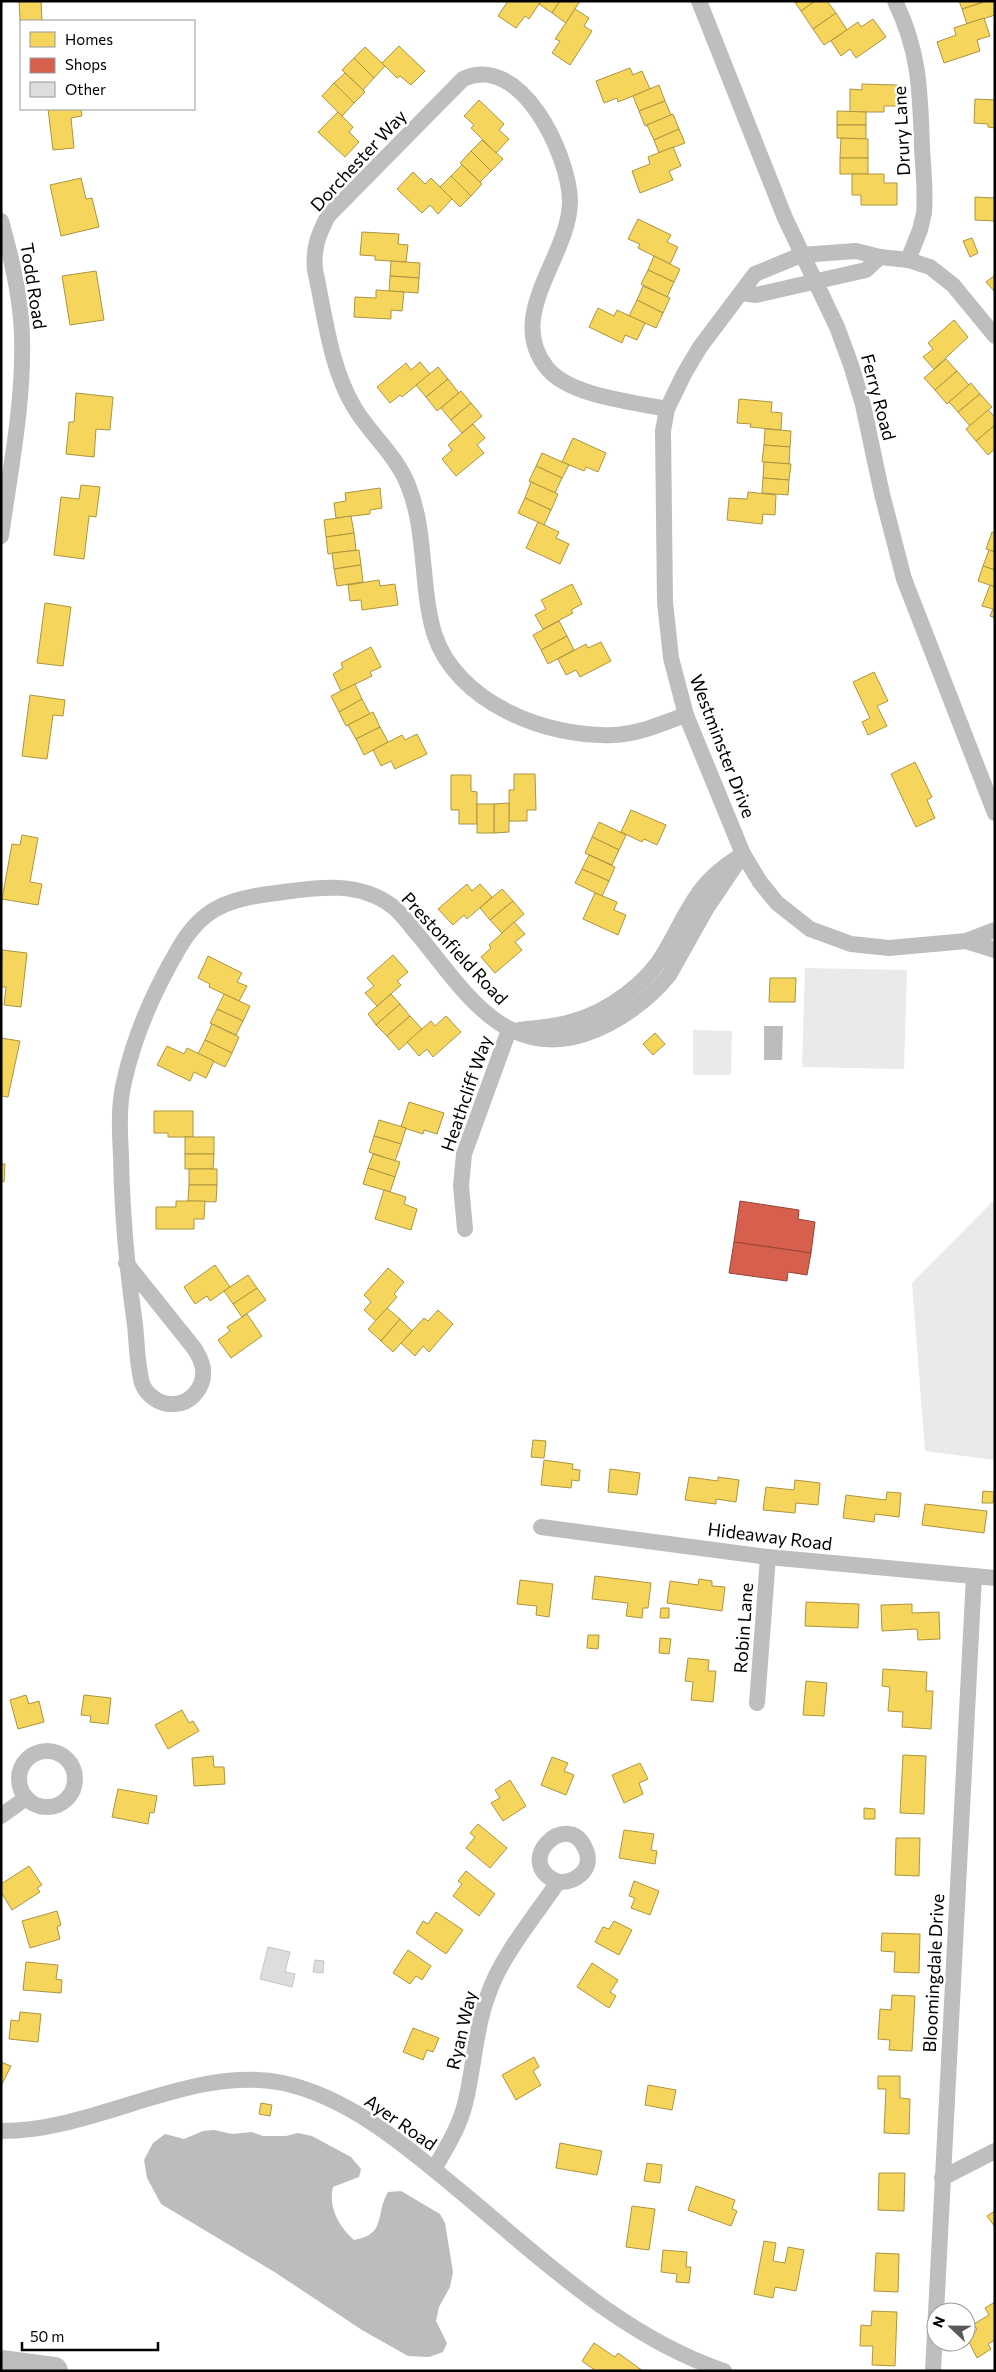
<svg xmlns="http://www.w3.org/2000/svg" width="996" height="2372" viewBox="0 0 996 2372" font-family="Commissioner,sans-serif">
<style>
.green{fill:#eaeaea}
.water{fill:#bcbcbc}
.homes{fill:#f6d55c;stroke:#ac9540}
.shops{fill:#d6604d;stroke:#964336}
.building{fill:#ddd;stroke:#c5c5c5}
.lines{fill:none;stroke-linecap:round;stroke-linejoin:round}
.street{stroke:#bebebe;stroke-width:16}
.highway{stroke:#bdbdbd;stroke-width:28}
.labels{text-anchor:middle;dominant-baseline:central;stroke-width:5;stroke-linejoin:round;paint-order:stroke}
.street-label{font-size:18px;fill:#000;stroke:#fff}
</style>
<rect width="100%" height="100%" fill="#fff"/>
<g class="green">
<polygon points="805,968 907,970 904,1069 802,1067"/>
<polygon points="693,1030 732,1031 731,1075 693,1075"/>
<polygon points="995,1199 995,1460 925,1451 912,1283"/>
</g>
<g class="water">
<polygon points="764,1026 783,1026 782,1060 764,1060"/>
<path d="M214,2130L232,2134L252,2132L263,2136H286L298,2133L312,2136L351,2157L361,2169L359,2177L333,2187C328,2207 339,2227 354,2240C387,2235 375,2213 388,2192L401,2191L440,2214L445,2223L453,2272L450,2287L439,2307L436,2321L447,2343L443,2352L429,2357L408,2356L362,2330L276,2273L161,2204L147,2178L144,2160L153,2143L165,2134L184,2139L203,2131Z"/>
</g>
<g class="homes">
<polygon points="19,1 41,1 42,21 21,21 21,37"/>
<polygon points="508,1 541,1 529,19 525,16 516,28 498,16"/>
<polygon points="541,1 560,1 552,13 539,4"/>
<polygon points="560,1 580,1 566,23 552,13"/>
<polygon points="794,1 815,1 801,11"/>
<polygon points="815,1 827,1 836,13 813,29 801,11"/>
<polygon points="959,1 987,1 962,9"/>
<polygon points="987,1 995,1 995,15 967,24 962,9"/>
<polygon points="575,9 589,18 584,26 592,31 570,65 552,53 560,41 555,39"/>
<polygon points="836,13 847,30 824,45 813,29"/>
<polygon points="984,18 990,36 977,40 980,51 944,63 937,42 956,35 954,28"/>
<polygon points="873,19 886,37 856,58 850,49 841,56 831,41 858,22 861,27"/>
<polygon points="399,46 425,71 411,85 400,76 397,78 382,63"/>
<polygon points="365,47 385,66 374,78 354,58"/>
<polygon points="354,58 374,78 363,90 342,70"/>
<polygon points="630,68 633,75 642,71 650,89 618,102 617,98 604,103 596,81"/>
<polygon points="345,73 365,92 354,103 334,83"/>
<polygon points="334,83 354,103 342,116 322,96"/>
<polygon points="862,84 897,85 897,106 884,106 884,112 850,112 850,89 862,90"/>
<polygon points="659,85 665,101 639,111 633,96"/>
<polygon points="975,99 995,100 995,128 988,127 988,124 974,123"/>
<polygon points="479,100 504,124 499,130 509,139 496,153 471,128 474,125 464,116"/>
<polygon points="665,101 671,115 645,126 639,111"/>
<polygon points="48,109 81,109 82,116 71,118 74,148 53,150"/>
<polygon points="837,111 866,112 866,125 837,125"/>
<polygon points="338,112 353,127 349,132 359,142 345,157 318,132"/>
<polygon points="673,114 679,129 654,140 647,125"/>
<polygon points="837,125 866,125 866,139 837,138"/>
<polygon points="679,129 685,143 659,153 654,140"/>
<polygon points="841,138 868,139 868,158 840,158"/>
<polygon points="482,140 503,159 491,171 471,151"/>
<polygon points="673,147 681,166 669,171 673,180 640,193 632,171 650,164 648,157"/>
<polygon points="471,151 491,171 480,182 460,163"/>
<rect x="840" y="158" width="28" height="16"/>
<polygon points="462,165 482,184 471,196 451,176"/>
<polygon points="413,172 425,184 431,178 452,199 438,214 430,205 422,213 397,189"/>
<polygon points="852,174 884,174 884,183 897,183 897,205 861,205 861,195 852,195"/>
<polygon points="451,176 471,196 460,207 440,187"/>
<polygon points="81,178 86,199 92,198 99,227 61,236 50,185"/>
<polygon points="995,190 995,221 975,220 975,197 994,198"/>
<polygon points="638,219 671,235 667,242 678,247 670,264 638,248 640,244 628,239"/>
<polygon points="362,232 399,234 398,244 408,245 406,262 375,260 375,256 360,255"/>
<polygon points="972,238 978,253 970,257 963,241"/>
<polygon points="654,256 680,269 674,282 648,270"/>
<polygon points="391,261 420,263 419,278 390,276"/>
<polygon points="648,270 674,282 667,297 641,284"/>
<polygon points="96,271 104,320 70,325 62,276"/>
<polygon points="995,275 995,292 986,282"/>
<polygon points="390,276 419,278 418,293 389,291"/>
<polygon points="643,286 670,298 663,313 637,300"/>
<polygon points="376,290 404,292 402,311 391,310 391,319 354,317 355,297 376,298"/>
<polygon points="637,300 663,313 656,328 629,316"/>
<polygon points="598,308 614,316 617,310 645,323 637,340 625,335 622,343 589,327"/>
<polygon points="954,320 968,337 934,369 923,357 933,349 928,343"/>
<polygon points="946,359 957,371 935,390 924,378"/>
<polygon points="420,362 430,374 402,397 400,395 390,403 377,387 406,363 411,370"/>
<polygon points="438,367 448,379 426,397 416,385"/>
<polygon points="957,371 969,385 947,404 935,390"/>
<polygon points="448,379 459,393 437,411 426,397"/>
<polygon points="971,383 980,394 958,412 949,402"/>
<polygon points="461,391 471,403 451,420 441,408"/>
<polygon points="76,393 113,397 110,430 96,429 94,457 66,454 69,422 74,422"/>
<polygon points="980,394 992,407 970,426 958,412"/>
<polygon points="739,399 772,402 771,412 782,413 781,430 750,427 751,424 737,423"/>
<polygon points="471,403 482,416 462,433 451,420"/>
<polygon points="988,410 995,417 995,425 976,441 966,429"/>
<polygon points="473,424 485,438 477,445 484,453 456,476 442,459 452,450 448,445"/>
<polygon points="995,425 995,449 988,455 976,441"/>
<polygon points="765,429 791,431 790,447 764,445"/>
<polygon points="573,438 606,453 598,472 586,467 584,471 562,462"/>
<polygon points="764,445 790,447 789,464 762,462"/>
<polygon points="542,453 569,465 562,478 536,466"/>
<polygon points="764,462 791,464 789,480 763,478"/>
<polygon points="536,466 562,478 555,493 529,481"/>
<polygon points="763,478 789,480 788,495 762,493"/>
<polygon points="531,482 558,494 551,510 525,498"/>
<polygon points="81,485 100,487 96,517 89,516 84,559 54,555 61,497 79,499"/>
<polygon points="380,488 382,508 370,510 370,514 336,518 334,503 346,501 345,493"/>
<polygon points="748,492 776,495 775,515 763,514 762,524 727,520 729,498 747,499"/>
<polygon points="525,498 551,510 544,525 518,513"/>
<polygon points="351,516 354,533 326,537 324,520"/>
<polygon points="538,522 559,532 556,538 569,544 560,564 526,548"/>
<polygon points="992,532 995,533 995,552 986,549"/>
<polygon points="354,533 356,550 328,554 326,537"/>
<polygon points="359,550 361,565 334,569 332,553"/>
<polygon points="989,550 995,552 995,570 983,566"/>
<polygon points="361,565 363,582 337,586 334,569"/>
<polygon points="983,566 995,570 995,587 978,581"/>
<polygon points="379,580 380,586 395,584 398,605 362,610 361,600 350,601 348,585"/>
<polygon points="572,584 582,604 571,610 573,613 543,629 535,615 546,609 541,600"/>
<polygon points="990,585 995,587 995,618 990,616 993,609 982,606"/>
<polygon points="45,603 71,607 63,666 37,663"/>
<polygon points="559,621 567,636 541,650 533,635"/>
<polygon points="567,636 574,650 548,664 541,650"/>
<polygon points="601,642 611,661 580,677 576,670 566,675 558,659 586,644 588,648"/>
<polygon points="371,647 381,667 370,672 372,676 341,691 333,674 343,668 341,663"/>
<polygon points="874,672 888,701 877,706 887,726 868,735 862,722 870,718 853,682"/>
<polygon points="355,684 362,699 339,712 331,696"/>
<polygon points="30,695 65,700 63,716 53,715 47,759 22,756"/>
<polygon points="362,699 370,714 346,726 339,712"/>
<polygon points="373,712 380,727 356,739 348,725"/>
<polygon points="380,727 388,742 364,755 356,739"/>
<polygon points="417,734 427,754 395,769 391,761 381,766 373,750 402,735 405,740"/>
<polygon points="915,762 932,797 927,800 935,818 916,827 891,774"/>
<polygon points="514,774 535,774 536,810 527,810 527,821 509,821 509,790 514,790"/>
<polygon points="451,775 471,775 471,791 477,792 477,824 459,824 459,810 451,810"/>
<polygon points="509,803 509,832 494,833 494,804"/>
<rect x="477" y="804" width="17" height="29"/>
<polygon points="631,810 666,825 657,845 644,839 642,842 621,832"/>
<polygon points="599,822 626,835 619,850 592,837"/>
<polygon points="22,835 38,838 30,882 42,884 38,905 2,899 12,844 20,845"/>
<polygon points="592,837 619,850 612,865 585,853"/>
<polygon points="589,855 615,867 609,881 582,869"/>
<polygon points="582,869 609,881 602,896 575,883"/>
<polygon points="467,884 472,891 480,884 492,897 467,919 464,915 453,925 438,909"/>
<polygon points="502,889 513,901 490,920 480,908"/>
<polygon points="595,893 617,902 614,910 626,915 618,935 583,919"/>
<polygon points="513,901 524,914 502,933 490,920"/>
<polygon points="514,922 525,934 515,942 522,950 495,973 481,957 491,948 489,945"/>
<polygon points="2,950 27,953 21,1007 4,1005 6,987 1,987"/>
<polygon points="393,955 408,972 397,981 401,985 377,1006 365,993 374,986 367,978"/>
<polygon points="208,956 242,973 237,982 247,986 239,1001 209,987 210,984 198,978"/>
<polygon points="770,978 796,978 795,1002 769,1002"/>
<polygon points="224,994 250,1006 243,1021 217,1009"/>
<polygon points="391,994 400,1004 376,1025 368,1014"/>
<polygon points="400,1004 410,1016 387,1036 376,1025"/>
<polygon points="217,1009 243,1021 236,1035 210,1023"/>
<polygon points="410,1016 422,1029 399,1050 387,1036"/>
<polygon points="446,1016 461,1032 433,1057 427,1049 419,1056 407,1042 431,1021 435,1026"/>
<polygon points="212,1024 239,1037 232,1053 205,1040"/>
<polygon points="655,1033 665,1044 653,1055 643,1044"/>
<polygon points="1,1038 20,1041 8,1097 1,1096"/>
<polygon points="205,1040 232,1053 225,1067 198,1054"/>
<polygon points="167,1046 184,1054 187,1048 214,1061 206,1078 194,1072 190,1081 157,1065"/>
<polygon points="409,1102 444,1113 437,1134 424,1130 423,1134 401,1127"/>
<polygon points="154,1111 193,1111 193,1137 168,1137 168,1133 154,1133"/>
<polygon points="379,1120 406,1128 401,1144 374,1136"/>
<polygon points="374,1136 401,1144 395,1161 369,1152"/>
<rect x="185" y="1137" width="29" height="17"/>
<polygon points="185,1154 214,1154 213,1169 185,1169"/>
<polygon points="373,1154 400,1162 395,1177 368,1168"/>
<polygon points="1,1164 5,1164 4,1182 1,1181"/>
<polygon points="368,1168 395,1177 390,1192 363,1184"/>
<rect x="189" y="1169" width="28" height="16"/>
<polygon points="189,1185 217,1185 216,1202 188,1201"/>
<polygon points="384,1190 406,1197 404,1204 417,1209 411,1230 375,1219"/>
<polygon points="176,1201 205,1201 204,1219 194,1219 194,1229 156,1229 156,1207 176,1207"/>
<polygon points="215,1265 230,1287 210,1301 207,1296 195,1304 184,1287"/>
<polygon points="388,1268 404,1282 394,1294 397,1297 376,1321 364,1310 371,1302 364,1295"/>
<polygon points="248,1275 257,1288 233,1304 224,1291"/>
<polygon points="257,1288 266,1300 242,1317 233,1304"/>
<polygon points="387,1308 400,1319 381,1341 368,1329"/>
<polygon points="438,1310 453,1324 429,1352 423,1346 415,1356 401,1343 424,1318 428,1321"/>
<polygon points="247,1314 262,1336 231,1358 218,1340 230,1331 227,1327"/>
<polygon points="400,1319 412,1331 393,1352 381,1341"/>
<polygon points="533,1440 546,1441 544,1458 531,1457"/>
<polygon points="544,1460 573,1464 572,1469 580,1470 579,1481 572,1480 571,1488 541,1485"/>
<polygon points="610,1469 640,1473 637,1495 608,1492"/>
<polygon points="689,1477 718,1481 718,1477 739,1480 736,1502 716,1499 716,1504 685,1500"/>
<polygon points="795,1480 820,1483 818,1505 796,1503 795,1513 763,1510 766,1487 794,1490"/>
<polygon points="983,1491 994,1492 993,1503 982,1503"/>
<polygon points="887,1492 901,1493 899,1517 875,1514 874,1522 843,1518 846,1495 886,1500"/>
<polygon points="925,1504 987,1511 984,1533 922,1525"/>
<polygon points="595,1576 651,1583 648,1608 643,1608 642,1618 626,1616 628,1603 592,1599"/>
<polygon points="699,1579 712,1581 712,1586 725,1587 722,1611 667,1603 670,1581 698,1585"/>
<polygon points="520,1580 553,1584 549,1617 536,1615 537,1606 517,1604"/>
<polygon points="806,1602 859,1604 858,1628 805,1626"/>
<polygon points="912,1604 912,1613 939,1612 940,1639 918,1640 917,1629 882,1631 881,1605"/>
<polygon points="661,1608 669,1608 669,1618 660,1618"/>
<polygon points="588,1635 599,1635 598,1649 587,1648"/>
<polygon points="660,1638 671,1639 669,1654 659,1653"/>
<polygon points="688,1658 709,1660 708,1671 716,1671 713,1702 691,1700 693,1682 685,1681"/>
<polygon points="883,1669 927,1672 926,1691 933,1691 931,1729 902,1727 903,1712 888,1711 890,1687 882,1686"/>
<polygon points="806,1681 827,1683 824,1716 803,1715"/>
<polygon points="26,1695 29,1704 39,1701 44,1722 18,1729 10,1700"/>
<polygon points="84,1695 111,1698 108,1724 90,1722 91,1716 81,1715"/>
<polygon points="182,1710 189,1723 193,1721 199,1731 168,1749 155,1725"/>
<polygon points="903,1755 926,1756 924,1814 900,1813"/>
<polygon points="213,1756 214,1767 224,1767 225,1784 194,1786 192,1758"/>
<polygon points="552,1757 568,1763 564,1771 574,1775 566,1795 541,1785"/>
<polygon points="640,1763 648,1779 639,1783 643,1794 624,1803 612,1775"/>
<polygon points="510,1780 526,1806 503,1821 491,1803 500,1798 495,1790"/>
<polygon points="118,1789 157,1796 154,1813 150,1812 148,1824 112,1817"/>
<polygon points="864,1808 875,1809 875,1819 864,1819"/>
<polygon points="478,1824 507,1848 490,1868 466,1848 475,1837 470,1833"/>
<polygon points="624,1830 654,1834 651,1850 657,1851 655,1864 619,1858"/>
<polygon points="896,1838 920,1838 919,1876 895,1875"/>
<polygon points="29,1866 42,1885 37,1888 40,1892 12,1910 1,1892 1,1884"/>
<polygon points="466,1871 495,1894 479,1916 453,1896 462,1884 458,1881"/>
<polygon points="634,1881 659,1891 650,1915 631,1908 635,1898 629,1896"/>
<polygon points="57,1911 61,1925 57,1927 60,1939 30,1948 22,1921"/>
<polygon points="436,1912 463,1930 446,1954 416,1933 423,1921 428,1924"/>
<polygon points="614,1921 632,1930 619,1955 595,1942 603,1927 609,1929"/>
<polygon points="882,1933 920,1934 919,1973 894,1972 895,1952 881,1951"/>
<polygon points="408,1950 431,1966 422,1980 416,1976 410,1984 393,1973"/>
<polygon points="26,1962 58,1965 56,1979 62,1980 61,1993 23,1990"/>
<polygon points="592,1963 618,1980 610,1992 616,1996 609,2008 577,1987"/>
<polygon points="892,1995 915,1996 912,2051 889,2050 890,2040 878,2039 880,2009 891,2010"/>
<polygon points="20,2012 41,2014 38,2042 9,2039 11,2020 19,2021"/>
<polygon points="413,2028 439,2038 433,2052 427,2050 423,2060 403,2052"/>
<polygon points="534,2057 539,2067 533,2071 541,2085 516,2100 502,2075"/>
<polygon points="1,2062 11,2066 1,2086"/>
<polygon points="878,2076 900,2076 900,2098 910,2099 909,2134 884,2133 886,2089 878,2089"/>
<polygon points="648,2085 676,2090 672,2110 645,2105"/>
<polygon points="261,2103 272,2105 270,2116 259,2114"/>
<polygon points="560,2143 602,2151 597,2175 556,2168"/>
<polygon points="647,2163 662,2165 660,2183 644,2181"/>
<polygon points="879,2173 905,2173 904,2211 878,2210"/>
<polygon points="696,2186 735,2200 732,2209 737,2211 731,2226 688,2210"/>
<polygon points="632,2206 655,2209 649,2250 626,2247"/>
<polygon points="995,2211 995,2227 987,2216"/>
<polygon points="764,2241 776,2243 773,2261 785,2263 788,2247 804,2250 796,2291 775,2287 773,2298 754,2294"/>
<polygon points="663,2250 687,2252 686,2267 691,2267 689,2283 676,2282 677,2274 661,2272"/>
<polygon points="876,2253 899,2254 898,2292 874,2291"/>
<polygon points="995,2302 995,2340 988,2344 991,2349 977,2358 966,2336 977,2330 974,2324 989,2315 985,2308"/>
<polygon points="872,2311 897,2312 895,2366 872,2365 873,2346 860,2346 861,2325 871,2326"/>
<polygon points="594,2343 615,2357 618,2353 643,2371 596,2371 582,2361"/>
</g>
<g class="shops">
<polygon points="740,1201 799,1210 798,1219 815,1222 811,1253 734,1242"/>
<polygon points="734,1242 811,1253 807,1275 788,1272 787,1281 729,1273"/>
</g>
<g class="building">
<polygon points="268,1947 290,1952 285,1972 295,1974 292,1987 260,1979"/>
<polygon points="315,1960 324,1961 323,1973 313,1972"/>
</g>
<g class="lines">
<g class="street">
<polyline points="699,1 785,218 837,327 851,365 863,405 882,494 904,579 995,813"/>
<path d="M895,1C920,53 920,91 922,147C923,169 926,191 924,213L920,230L908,260"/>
<path d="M1,221C12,259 21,297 22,336C24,403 10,471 1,536"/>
<polyline points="741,293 756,295 866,270 880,257"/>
<polyline points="995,336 953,285 930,267 908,260 880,257 856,251 801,255 755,274 700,347 684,374 667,409 663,431 665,602 671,658 686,715 743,854 760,882 777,903 810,929 851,944 889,948 966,941 995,930"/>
<path d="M667,409C634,402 569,396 547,368C504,315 570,256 570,201C569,155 521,52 463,79L328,216C318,235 313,248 315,270C325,315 330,367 354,407C370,434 396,455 408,485C427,532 420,585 434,633C456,703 547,738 614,735C640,734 662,723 686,715"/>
<polyline points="966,941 995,950"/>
<path d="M519,1030C536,1028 554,1027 571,1022C608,1012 648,983 666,950C689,910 696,884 737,858"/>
<polyline points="465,1229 461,1186 464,1154 509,1030"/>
<path d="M126,1263L194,1348C198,1354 202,1361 203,1369C205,1387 191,1404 173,1404C160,1405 146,1395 142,1383C137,1365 137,1343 135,1325C127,1269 122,1214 121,1157C120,1132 118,1107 124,1082C134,1036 155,989 179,948C201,910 225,900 268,894C309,889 355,878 392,906C402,913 410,926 419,936C463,989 504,1060 585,1034C617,1023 648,1001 669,975L706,909L743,854"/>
<polyline points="541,1527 768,1557 995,1578"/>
<polyline points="757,1703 768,1557"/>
<circle cx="47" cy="1779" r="28"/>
<polyline points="1,1816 26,1798"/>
<path d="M1,2131C94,2132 192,2064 283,2083C348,2097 405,2145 454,2186C538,2255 620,2336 724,2371"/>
<path d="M434,2169C446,2148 459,2128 465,2104C474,2068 475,2030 488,1995C501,1956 535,1916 558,1882C511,1863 567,1808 585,1848C595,1868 577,1883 558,1882"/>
<polyline points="942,2178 995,2151"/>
<polyline points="933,2371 974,1576"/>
</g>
<polyline class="highway" points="1,2364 54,2371"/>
</g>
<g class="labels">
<g class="street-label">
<text transform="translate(901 131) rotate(-93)">Drury Lane</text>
<text transform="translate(358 160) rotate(-47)">Dorchester Way</text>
<text transform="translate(34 286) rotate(81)">Todd Road</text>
<text transform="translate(879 397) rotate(75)">Ferry Road</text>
<text transform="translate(723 746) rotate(69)">Westminster Drive</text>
<text transform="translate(455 948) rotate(47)">Prestonfield Road</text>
<text transform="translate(466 1093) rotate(-71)">Heathcliff Way</text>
<text transform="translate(770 1536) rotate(7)">Hideaway Road</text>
<text transform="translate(743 1628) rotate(-86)">Robin Lane</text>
<text transform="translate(933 1973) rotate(-87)">Bloomingdale Drive</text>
<text transform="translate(461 2030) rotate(-77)">Ryan Way</text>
<text transform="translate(401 2122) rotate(35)">Ayer Road</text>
</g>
</g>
<rect width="996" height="2372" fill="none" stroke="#000000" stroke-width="5"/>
<rect x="20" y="20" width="175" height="90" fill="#ffffff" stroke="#999999"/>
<rect x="30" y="32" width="25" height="15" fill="#f6d55c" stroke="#999999"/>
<text x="65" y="45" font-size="15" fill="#000000">Homes</text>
<rect x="30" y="58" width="25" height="15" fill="#d6604d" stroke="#999999"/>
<text x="65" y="70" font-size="15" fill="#000000">Shops</text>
<rect x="30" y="82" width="25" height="15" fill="#dddddd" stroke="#999999"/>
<text x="65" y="95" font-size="15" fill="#000000">Other</text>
<g transform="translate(951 2327) rotate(292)"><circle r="24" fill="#ffffff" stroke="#999999"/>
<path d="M0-4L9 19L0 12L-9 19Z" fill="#595959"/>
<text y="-8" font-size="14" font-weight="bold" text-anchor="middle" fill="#000000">N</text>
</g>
<path d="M22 2342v8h136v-8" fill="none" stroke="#000000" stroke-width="2.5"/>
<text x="30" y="2342" font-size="15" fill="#000000" stroke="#ffffff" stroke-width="4" paint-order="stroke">50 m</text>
</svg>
